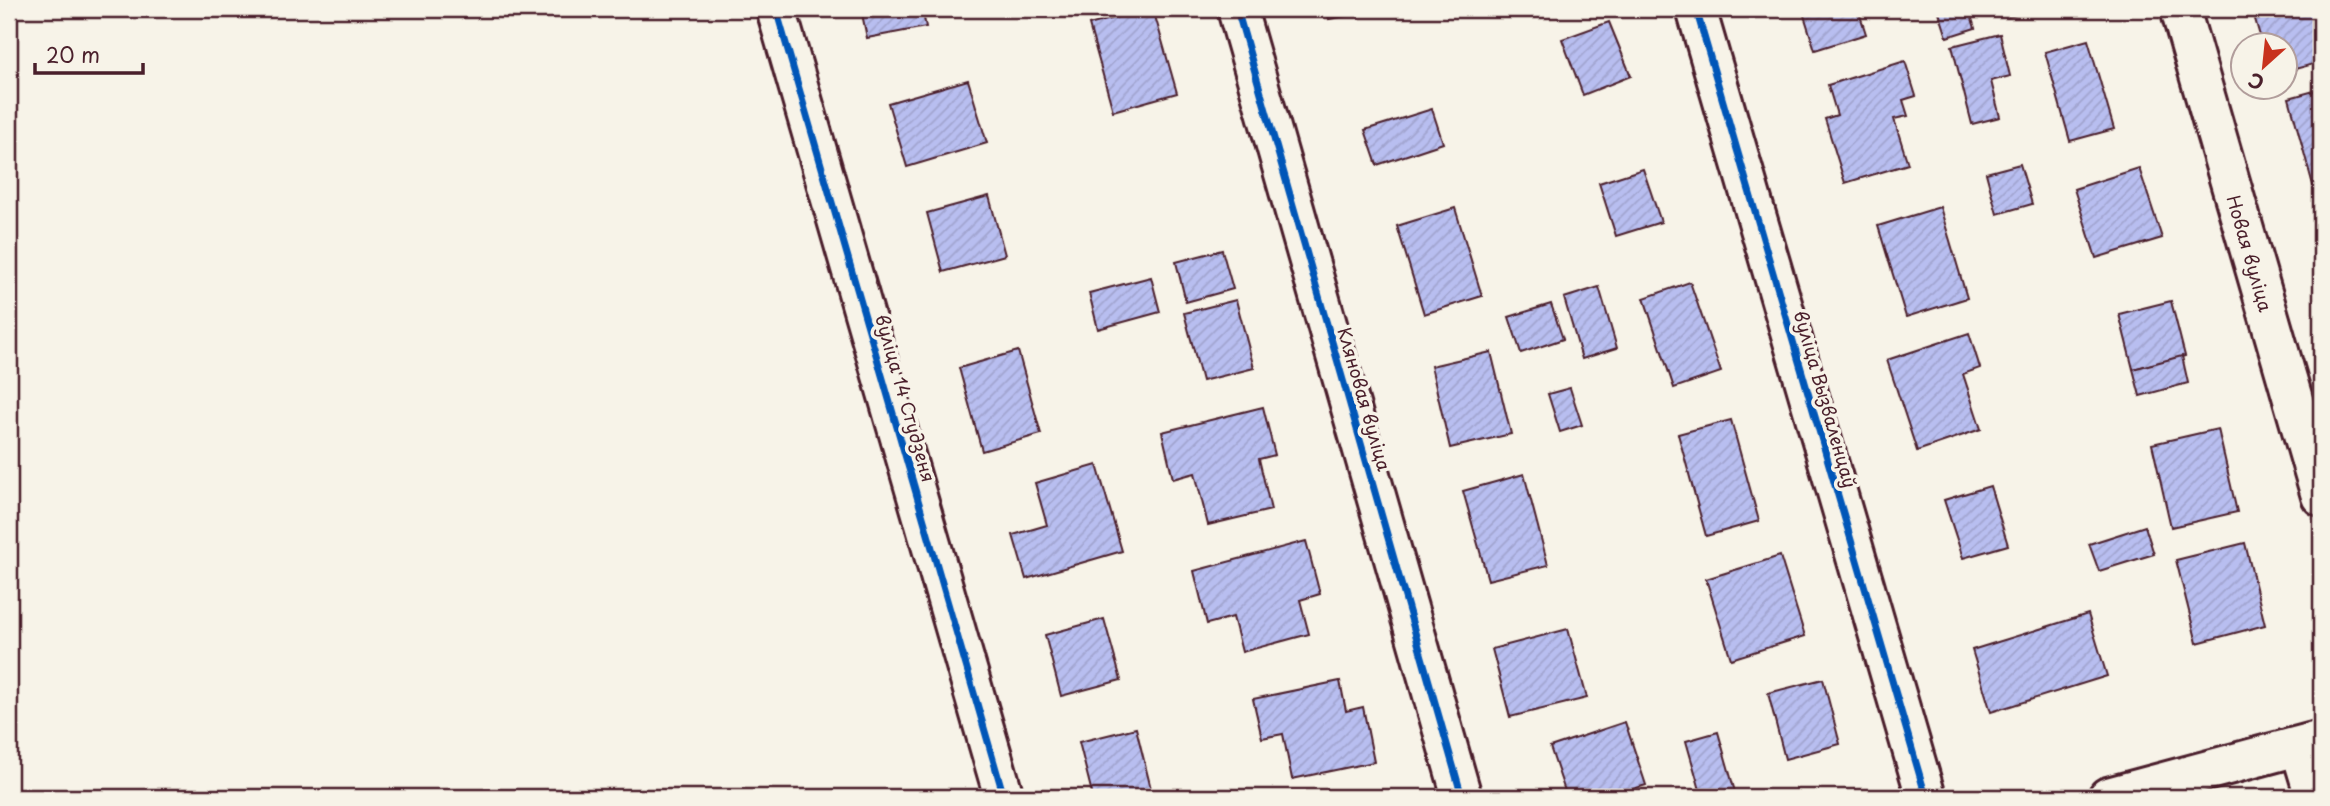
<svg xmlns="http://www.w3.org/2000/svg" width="2330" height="806" viewBox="0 0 2330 806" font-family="'Playpen Sans',sans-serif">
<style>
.building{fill:url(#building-hatch);stroke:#4a1f2b;stroke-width:2}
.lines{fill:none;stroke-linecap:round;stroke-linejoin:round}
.minor-casing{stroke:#4a1f2b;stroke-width:44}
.minor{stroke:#f7f3e8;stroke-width:38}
.cycleway-casing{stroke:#f7f3e8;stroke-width:11}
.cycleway{stroke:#0057b8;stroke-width:7}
.labels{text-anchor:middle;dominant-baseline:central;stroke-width:7;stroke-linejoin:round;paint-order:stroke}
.street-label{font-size:18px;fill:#4a1f2b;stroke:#f7f3e8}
</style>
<defs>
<pattern id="building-hatch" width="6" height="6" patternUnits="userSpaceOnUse" patternTransform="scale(1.75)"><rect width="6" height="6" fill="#b8bef0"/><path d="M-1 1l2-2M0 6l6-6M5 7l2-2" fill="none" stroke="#a0a3ce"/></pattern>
</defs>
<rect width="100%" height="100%" fill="#f7f3e8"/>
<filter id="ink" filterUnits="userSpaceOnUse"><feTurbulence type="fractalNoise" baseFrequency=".0143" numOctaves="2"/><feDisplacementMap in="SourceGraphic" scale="14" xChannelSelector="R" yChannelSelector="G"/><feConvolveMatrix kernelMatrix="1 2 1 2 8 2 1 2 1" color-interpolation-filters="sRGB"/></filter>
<g filter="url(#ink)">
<g class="building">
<polygon points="861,9 922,9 926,27 867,38"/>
<polygon points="1147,9 1153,9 1177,93 1113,111 1089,25"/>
<polygon points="1326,9 1383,9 1329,19"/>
<polygon points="1802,9 1858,9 1866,34 1815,50"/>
<polygon points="1938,9 1969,9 1975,28 1947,37"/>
<polygon points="2006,9 2040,9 2008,17"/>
<polygon points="2252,9 2317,9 2321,23 2321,62 2284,72 2284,46 2263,46"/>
<polygon points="1609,22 1631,76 1583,95 1562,39"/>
<polygon points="2000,34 2010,76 1991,81 2000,117 1972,124 1952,46"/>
<polygon points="2088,40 2114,129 2070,141 2045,52"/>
<polygon points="1905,61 1916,96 1903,100 1908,116 1894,119 1908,164 1845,183 1825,119 1837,115 1828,85"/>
<polygon points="968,80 987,143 907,167 888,103"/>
<polygon points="2321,89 2321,194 2316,196 2289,98"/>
<polygon points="1432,109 1443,143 1377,165 1365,130"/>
<polygon points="2020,164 2032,204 1997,214 1986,173"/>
<polygon points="2139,168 2162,238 2096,258 2074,189"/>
<polygon points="1643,169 1661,222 1616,236 1599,183"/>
<polygon points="989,196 1005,255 943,272 927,213"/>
<polygon points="1940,207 1967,298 1906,317 1878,226"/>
<polygon points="1455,208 1482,296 1424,314 1397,226"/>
<polygon points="1222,250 1233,289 1186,302 1176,262"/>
<polygon points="1151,277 1160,312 1098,329 1089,293"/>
<polygon points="1690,282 1721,372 1674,388 1644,298"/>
<polygon points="1599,287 1617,348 1582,359 1564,298"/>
<polygon points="1236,300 1254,368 1202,381 1184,313"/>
<polygon points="2171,301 2185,356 2133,369 2119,314"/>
<polygon points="1551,304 1563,339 1521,353 1509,317"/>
<polygon points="1969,333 1980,368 1963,374 1981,429 1917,451 1887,360"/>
<polygon points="1018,351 1041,434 982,451 959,368"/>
<polygon points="1491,352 1511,434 1450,448 1431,366"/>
<polygon points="2182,356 2188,383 2140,396 2133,369"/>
<polygon points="1570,388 1582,425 1560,432 1548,394"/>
<polygon points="1263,407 1275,455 1259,459 1271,510 1208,525 1195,473 1173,479 1162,432"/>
<polygon points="1731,420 1759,521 1706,536 1678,434"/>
<polygon points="2218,429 2237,512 2171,527 2152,444"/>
<polygon points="1097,465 1122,551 1026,579 1013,535 1047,525 1035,483"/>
<polygon points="1524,474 1548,565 1488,580 1463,491"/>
<polygon points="1990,486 2008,545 1963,558 1944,500"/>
<polygon points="2145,526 2154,554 2099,571 2089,544"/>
<polygon points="1306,541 1320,594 1300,600 1309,634 1242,652 1233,617 1207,624 1194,571"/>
<polygon points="2245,543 2265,625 2197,643 2176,560"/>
<polygon points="1780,556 1805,636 1731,659 1706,579"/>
<polygon points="2088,614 2107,676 1991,712 1972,650"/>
<polygon points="1104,619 1121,680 1061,696 1045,635"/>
<polygon points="1568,629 1587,698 1510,717 1492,649"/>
<polygon points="1823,679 1840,744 1785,759 1768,693"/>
<polygon points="1340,681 1346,711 1363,707 1374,762 1292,779 1283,734 1262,738 1253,699"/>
<polygon points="1625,722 1646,785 1617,794 1617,797 1567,797 1550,747"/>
<polygon points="1136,728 1153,797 1093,797 1079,742"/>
<polygon points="1718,732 1735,792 1702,797 1686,741"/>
</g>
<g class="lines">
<g class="minor-casing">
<g id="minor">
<polyline points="776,9 1004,797"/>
<polyline points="1237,9 1462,797"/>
<polyline points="1696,9 1926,797"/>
<path id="s1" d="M2180,9L2321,496"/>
<polyline points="2300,747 2315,797"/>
<polyline points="2108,797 2321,740"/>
</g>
</g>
<use href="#minor" class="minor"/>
<g class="cycleway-casing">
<g id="cycleway">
<polyline points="776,9 1004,797"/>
<polyline points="1237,9 1462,797"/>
<polyline points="1696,9 1926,797"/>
</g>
</g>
<use href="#cycleway" class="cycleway"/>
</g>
</g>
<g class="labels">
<g class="street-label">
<text stroke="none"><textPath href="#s1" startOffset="254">Новая вуліца</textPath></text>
<text transform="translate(906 398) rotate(74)">вуліца 14 Студзеня</text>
<text transform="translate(1365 399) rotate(74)">Кляновая вуліца</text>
<text transform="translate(1826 399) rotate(74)">вуліца Вызваленцаў</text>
</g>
</g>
<rect width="2330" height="806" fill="none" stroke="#f7f3e8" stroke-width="35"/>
<rect x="18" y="18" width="2295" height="771" fill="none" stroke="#4a1f2b" stroke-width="2.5" filter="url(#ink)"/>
<g transform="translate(2264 66) rotate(207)"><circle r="33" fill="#f7f3e8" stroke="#b29e9c" stroke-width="2"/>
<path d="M0-5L12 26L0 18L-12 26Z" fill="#c8321e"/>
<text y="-10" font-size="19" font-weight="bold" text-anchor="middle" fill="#4a1f2b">С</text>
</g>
<path d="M35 63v10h108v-10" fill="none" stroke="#4a1f2b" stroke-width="3.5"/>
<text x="46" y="63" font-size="21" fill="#4a1f2b" stroke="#f7f3e8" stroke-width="5" paint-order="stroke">20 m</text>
</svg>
